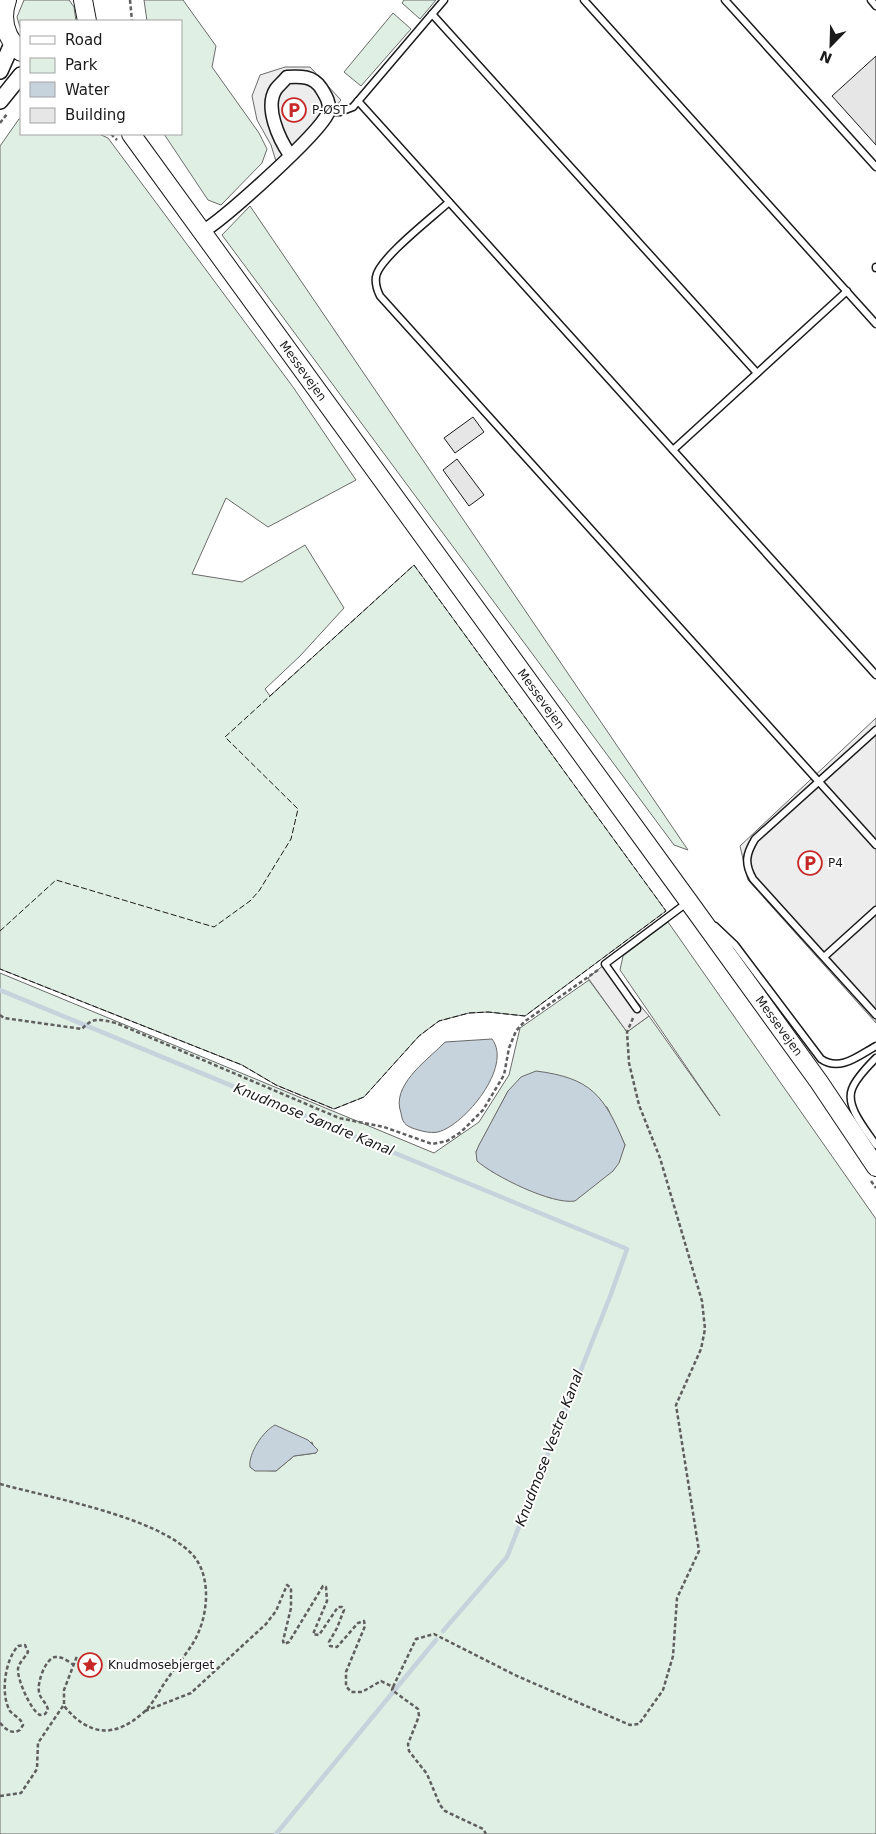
<svg xmlns="http://www.w3.org/2000/svg" width="876" height="1834" viewBox="0 0 876 1834" font-family="'DejaVu Sans',sans-serif">
<style>
.green{fill:#e0efe3;stroke:#6a6a6a;fill-rule:evenodd}
.parking{fill:#ededed;stroke:#6a6a6a}
.water{fill:#c6d2dc;stroke:#6a6a6a}
.lines{fill:none;stroke-linecap:round;stroke-linejoin:round}
.stream{stroke:#c6d2dc;stroke-width:4.5}
.building{fill:#e6e6e6;stroke:#1a1a1a}
.service-casing{stroke:#1a1a1a;stroke-width:9}
.minor-casing{stroke:#1a1a1a;stroke-width:15}
.tertiary-casing{stroke:#1a1a1a;stroke-width:18}
.secondary-casing{stroke:#1a1a1a;stroke-width:20}
.path{stroke:#5f5f5f;stroke-width:2.5;stroke-dasharray:4 2.5;stroke-linecap:butt}
.service{stroke:#fff;stroke-width:6}
.minor{stroke:#fff;stroke-width:12}
.tertiary{stroke:#fff;stroke-width:15}
.secondary{stroke:#fff;stroke-width:18}
.fence{stroke:#1a1a1a;stroke-width:1;stroke-dasharray:6 2.5;stroke-linecap:butt}
.labels{text-anchor:middle;dominant-baseline:central;stroke-width:4;stroke-linejoin:round;paint-order:stroke}
.poi-label{font-size:12px;fill:#1a1a1a;stroke:#fff;text-anchor:start}
.street-label{font-size:12px;fill:#1a1a1a;stroke:#fff}
.water-label{font-size:14px;font-style:italic;fill:#1a1a1a;stroke:#fff}
</style>
<rect width="100%" height="100%" fill="#fff"/>
<g class="green">
<polygon points="24,0 69,0 74,7 76,21 21,21 21,31 17,17"/>
<polygon points="144,0 183,0 216,46 212,67 259,133 267,149 262,163 221,205 208,200 164,134 181,134 181,21 147,21"/>
<polygon points="404,0 436,0 420,19 402,3"/>
<polygon points="393,13 411,29 361,86 344,72"/>
<polygon points="19,119 21,119 21,134 99,134 108,138 293,387 356,480 268,527 226,498 192,574 242,582 305,545 344,608 300,656 265,689 270,696 414,565 666,911 525,1016 488,1012 469,1013 439,1021 419,1036 364,1097 334,1109 276,1085 242,1065 0,969 0,146"/>
<polygon points="250,206 688,850 674,845 222,235"/>
<path d="M668,922L876,1219V1834H0V973L434,1153L479,1122L509,1075L520,1028L589,980L627,1032L649,1016L720,1116L620,970L623,956ZM508,1091L607,1107L625,1145L613,1171L551,1198L491,1171L476,1152ZM312,1442L316,1453L294,1456L276,1471L255,1470L250,1467Z"/>
</g>
<g class="parking">
<polygon points="285,67 310,67 341,100 279,171 271,145 257,120 252,96 260,75"/>
<polygon points="876,718 876,1023 748,880 740,846"/>
<polygon points="605,964 649,1016 627,1032 588,978"/>
</g>
<g class="water">
<path d="M492,1039C513,1066 465,1125 438,1132C431,1134 415,1130 408,1126C403,1123 402,1119 401,1113C391,1086 425,1062 442,1045L445,1042Z"/>
<path d="M536,1071C591,1078 604,1095 625,1145L619,1163L613,1171L575,1201C552,1205 494,1176 477,1161L476,1152L479,1145L508,1091L521,1077Z"/>
<path d="M275,1425L308,1440L318,1450L316,1453L294,1456L276,1471H255L250,1467C248,1454 263,1431 275,1425Z"/>
</g>
<g class="lines">
<g class="stream">
<polyline points="0,990 627,1249 611,1294 507,1557 443,1631"/>
<polyline points="276,1834 436,1640"/>
</g>
</g>
<g class="building">
<polygon points="876,56 876,145 832,96"/>
<polygon points="473,417 484,432 455,453 444,438"/>
<polygon points="457,459 484,495 469,506 443,470"/>
</g>
<g class="lines">
<g class="service-casing">
<g id="service">
<polyline points="584,0 876,324"/>
<polyline points="725,0 876,167"/>
<polyline points="871,0 876,6"/>
<polyline points="432,14 757,373"/>
<polyline points="358,101 876,675"/>
<polyline points="329,112 340,112 353,107 444,0"/>
<path d="M449,202C434,216 378,259 376,277C375,284 377,290 380,296L876,845"/>
<polyline points="876,268 876,267"/>
<polyline points="673,450 847,291"/>
<path d="M876,730L755,839C746,854 744,863 753,879L876,1015"/>
<path d="M715,926L735,945L821,1059C840,1072 858,1056 876,1046"/>
<polyline points="824,957 876,910"/>
<polyline points="637,1009 605,964 688,902"/>
<path d="M876,1058C868,1066 856,1078 852,1089C845,1107 867,1131 876,1145"/>
</g>
</g>
<g class="minor-casing">
<path id="minor" d="M202,232C225,218 318,135 328,113C331,104 326,96 321,88C313,76 301,76 287,77C284,81 279,85 276,89C264,107 279,139 290,155"/>
</g>
<g class="tertiary-casing">
<g id="tertiary">
<polyline points="0,71 12,44"/>
<polyline points="0,101 21,75"/>
</g>
</g>
<g class="secondary-casing">
<g id="secondary">
<path d="M7,0C0,20 6,38 21,52"/>
<polyline points="83,0 87,21"/>
<polyline points="131,134 689,902 819,1082 876,1167"/>
</g>
</g>
<g class="path">
<polyline points="130,0 132,21"/>
<polyline points="0,123 7,114"/>
<polyline points="111,134 117,140"/>
<path d="M0,1015L4,1018L82,1029C93,1016 101,1020 116,1023L339,1118L384,1127L432,1144L447,1141L461,1132L483,1110L504,1075L509,1048L516,1031L524,1022L598,970"/>
<polyline points="871,1181 876,1188"/>
<path d="M0,1484C51,1498 154,1516 191,1553C210,1572 209,1607 199,1631C193,1647 178,1663 168,1678C160,1689 153,1704 144,1712C114,1739 89,1736 64,1706V1690L77,1656"/>
<polyline points="393,1687 416,1639 434,1634 517,1676 630,1725 639,1724 663,1690 673,1656 677,1598 699,1551 676,1405 701,1349 705,1329 702,1301 660,1158 639,1105 629,1063 627,1032 633,1018"/>
<polyline points="145,1711 191,1693 266,1624 276,1611 287,1585 291,1588 291,1608 283,1641 284,1644 289,1642 323,1586 326,1587 327,1601 313,1634 319,1635 338,1607 342,1607 344,1610 337,1628 329,1642 330,1646 337,1647 358,1623 364,1621 365,1626 346,1672 346,1686 351,1692 362,1692 381,1681 393,1687 392,1690 418,1709 419,1716 408,1744 409,1751 427,1774 440,1805 445,1811 483,1829 486,1834"/>
<path d="M0,1723C6,1729 11,1735 20,1730L23,1725C21,1718 14,1716 10,1711C0,1694 5,1660 18,1646L25,1645L28,1652C25,1658 19,1662 18,1669C17,1679 31,1711 40,1715L45,1714L48,1710C47,1703 40,1699 39,1692C37,1683 45,1659 55,1657C62,1656 69,1662 74,1665"/>
<polyline points="0,1796 21,1793 37,1769 38,1743 63,1706"/>
</g>
<use href="#service" class="service"/>
<use href="#minor" class="minor"/>
<use href="#tertiary" class="tertiary"/>
<use href="#secondary" class="secondary"/>
<polyline class="fence" points="0,931 56,880 214,927 250,901 259,891 291,839 298,809 225,737 414,565 666,911 525,1016 488,1012 469,1013 439,1021 419,1036 364,1097 334,1109 276,1085 242,1065 0,969"/>
</g>
<defs>
<g id="parking-ring" transform="scale(1.25)"><circle r="9.5" fill="#fff" stroke="#c62828" stroke-width="1.5"/><path d="M-3.5-5.5H1a3.5 3.5 0 0 1 0 7H-1V5.5H-3.5ZM-1-3.4V-.6H.8a1.4 1.4 0 0 0 0-2.8Z" fill="#c62828"/></g>
<g id="sight-ring" transform="scale(1.25)"><circle r="9.5" fill="#fff" stroke="#c62828" stroke-width="1.5"/><path d="M0-6L1.8-2.2L6-1.7L2.9 1.2L3.7 5.4L0 3.3L-3.7 5.4L-2.9 1.2L-6-1.7L-1.8-2.2Z" fill="#c62828"/></g>
</defs>
<g fill-rule="evenodd">
<use href="#parking-ring" x="294" y="110"/>
<use href="#parking-ring" x="810" y="863"/>
<use href="#sight-ring" x="90" y="1665"/>
</g>
<g class="labels">
<g class="poi-label">
<text x="312" y="110">P-ØST</text>
<text x="828" y="863">P4</text>
<text x="108" y="1665">Knudmosebjerget</text>
</g>
<g class="street-label">
<text transform="translate(303 371) rotate(54)">Messevejen</text>
<text transform="translate(541 699) rotate(54)">Messevejen</text>
<text transform="translate(779 1026) rotate(54)">Messevejen</text>
</g>
<g class="water-label">
<text transform="translate(314 1119) rotate(22)">Knudmose Søndre Kanal</text>
<text transform="translate(549 1448) rotate(-69)">Knudmose Vestre Kanal</text>
</g>
</g>
<rect x="20" y="20" width="162" height="115" fill="#ffffff" stroke="#a3a3a3"/>
<rect x="30" y="36" width="25" height="8" fill="#ffffff" stroke="#a3a3a3"/>
<text x="65" y="45" font-size="15" fill="#1a1a1a">Road</text>
<rect x="30" y="58" width="25" height="15" fill="#e0efe3" stroke="#a3a3a3"/>
<text x="65" y="70" font-size="15" fill="#1a1a1a">Park</text>
<rect x="30" y="82" width="25" height="15" fill="#c6d2dc" stroke="#a3a3a3"/>
<text x="65" y="95" font-size="15" fill="#1a1a1a">Water</text>
<rect x="30" y="108" width="25" height="15" fill="#e6e6e6" stroke="#a3a3a3"/>
<text x="65" y="120" font-size="15" fill="#1a1a1a">Building</text>
<g transform="translate(831 45) rotate(203)" stroke="#ffffff" stroke-width="4" paint-order="stroke">
<path d="M0-4L9 19L0 12L-9 19Z" fill="#1a1a1a"/>
<text y="-8" font-size="14" font-weight="bold" text-anchor="middle" fill="#1a1a1a">N</text>
</g>
</svg>
